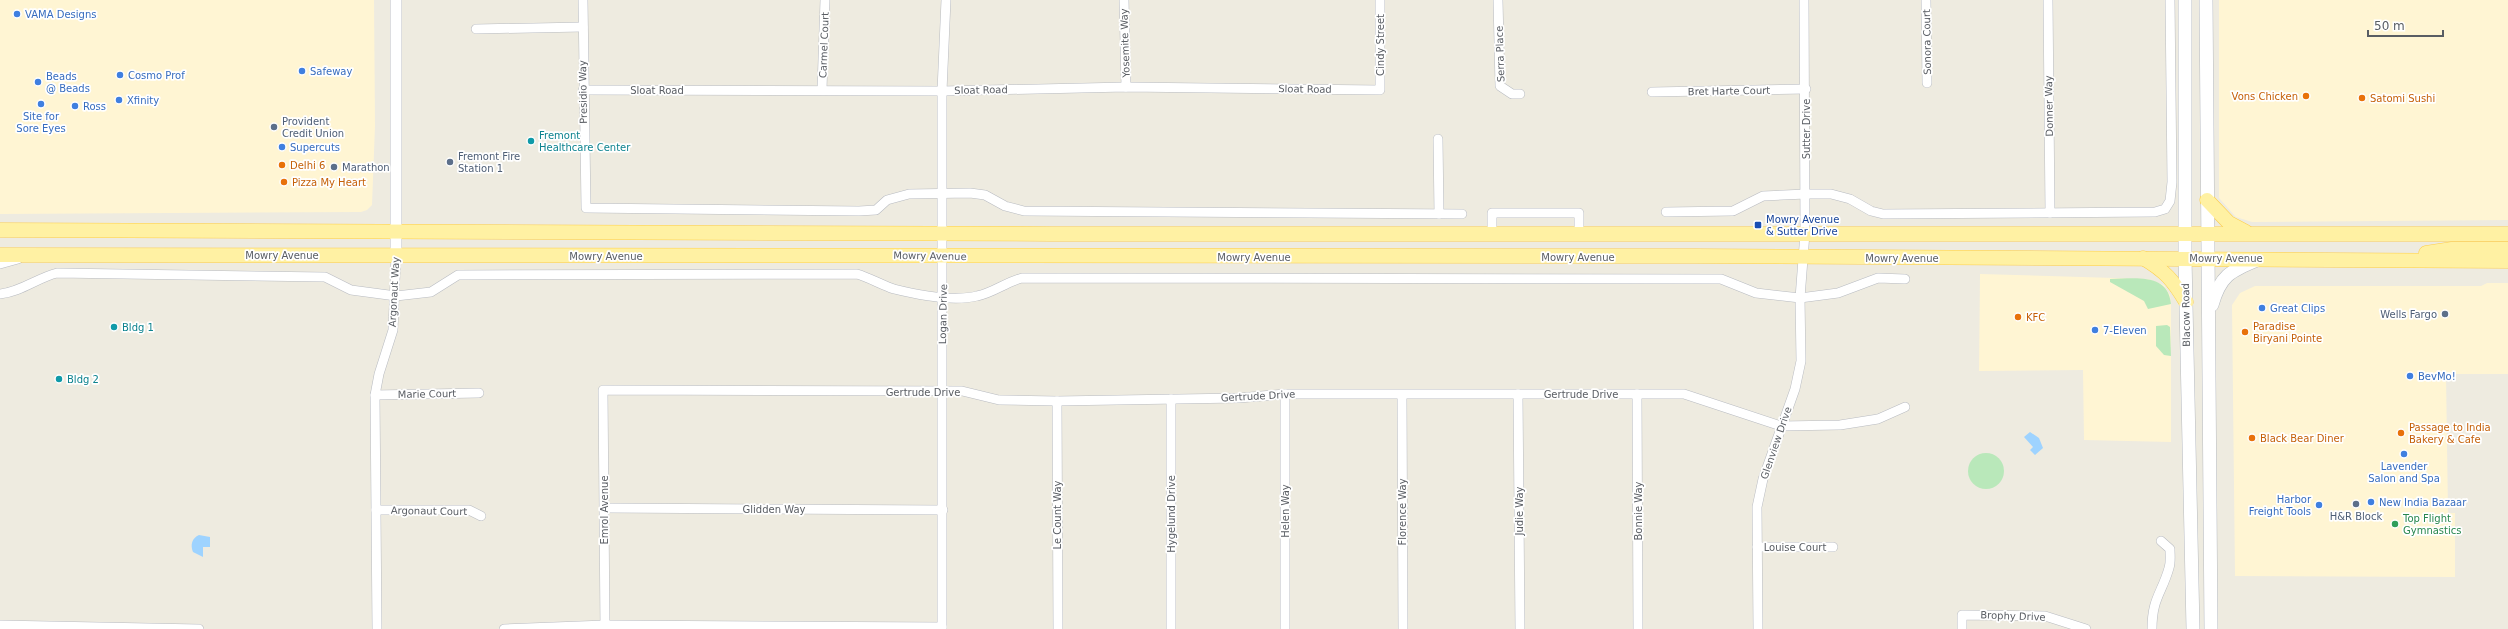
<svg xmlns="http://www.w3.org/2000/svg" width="2508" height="629" viewBox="0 0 2508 629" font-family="'DejaVu Sans',sans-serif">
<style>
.commercial{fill:#fff5d3}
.green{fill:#b9e8ba}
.water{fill:#9ed3ff}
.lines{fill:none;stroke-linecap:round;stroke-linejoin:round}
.minor-casing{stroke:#b8bbc1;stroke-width:10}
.tertiary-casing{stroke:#b8bbc1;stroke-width:12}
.secondary-casing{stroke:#b6bac0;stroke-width:14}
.primary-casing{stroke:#fece48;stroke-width:15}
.minor{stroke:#fff;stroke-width:9}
.tertiary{stroke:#fff;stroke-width:11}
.secondary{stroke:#fff;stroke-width:13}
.primary{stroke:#fff1a3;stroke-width:14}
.shop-dot{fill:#3f7fe0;stroke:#fff;stroke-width:1.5}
.food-dot{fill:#e8710a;stroke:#fff;stroke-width:1.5}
.service-dot{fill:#5c6f8a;stroke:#fff;stroke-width:1.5}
.culture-dot{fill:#0f9aa8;stroke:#fff;stroke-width:1.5}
.transit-dot{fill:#1a4fb4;stroke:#fff;stroke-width:1.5}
.leisure-dot{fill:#2e9e5b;stroke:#fff;stroke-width:1.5}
.labels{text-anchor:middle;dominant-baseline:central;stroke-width:3.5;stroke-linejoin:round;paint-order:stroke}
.shop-label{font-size:10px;fill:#366cbe;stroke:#fff;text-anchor:start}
.street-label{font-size:10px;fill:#595d63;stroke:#fff}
.food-label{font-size:10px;fill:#c56008;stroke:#fff;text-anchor:start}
.service-label{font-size:10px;fill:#4e5e75;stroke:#fff;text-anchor:start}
.culture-label{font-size:10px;fill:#0d838f;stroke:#fff;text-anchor:start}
.transit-label{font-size:10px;fill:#164399;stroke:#fff;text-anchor:start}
.leisure-label{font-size:10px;fill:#27864d;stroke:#fff;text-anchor:start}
</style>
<rect width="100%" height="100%" fill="#eeebe0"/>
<g class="commercial">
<polygon points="0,0 374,0 375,126 372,205 367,210 361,212 0,214"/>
<polygon points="2219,0 2508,0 2508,220 2252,222 2236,217 2219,198"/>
<polygon points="1980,274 2148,279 2164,285 2170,295 2171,304 2171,442 2084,440 2083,370 1979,371"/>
<polygon points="2487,283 2508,283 2508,374 2446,374 2448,513 2455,513 2455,577 2235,576 2232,305 2240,293 2255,286 2481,286"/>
</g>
<g class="green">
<path d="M2110,279C2134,279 2168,272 2171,304L2148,309L2144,301L2110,282Z"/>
<polygon points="2167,325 2170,327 2171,356 2164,355 2156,346 2156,326"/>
<circle cx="1986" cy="471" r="18"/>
</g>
<g class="water">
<polygon points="2030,432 2039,438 2043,448 2035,455 2030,450 2033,447 2024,437"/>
<path d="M199,535L210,537V547H203V557L193,552C190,545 192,538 199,535Z"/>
</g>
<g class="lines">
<g class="minor-casing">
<g id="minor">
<polyline points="583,0 586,208 859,211 876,210 887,200 909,194 970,193 985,195 1005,206 1024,211 1462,214"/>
<polyline points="1124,0 1126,87"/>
<polyline points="1498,0 1500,86 1512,94 1520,94"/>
<polyline points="1926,0 1927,83"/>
<polyline points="2048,0 2050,213"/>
<polyline points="476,29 583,27"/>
<polyline points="822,89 825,0"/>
<polyline points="583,90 942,91 1126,87 1380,90 1380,0"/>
<polyline points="1652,92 1806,89"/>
<polyline points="1438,139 1439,214"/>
<polyline points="1666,212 1733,211 1763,196 1806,194 1831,194 1850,199 1871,211 1883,214 2155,212 2165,209 2170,201 2172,182 2170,0"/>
<polyline points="1492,233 1492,213 1579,213 1579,233"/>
<polyline points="0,264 18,259"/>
<path d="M0,294C21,292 37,278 57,273L325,277L351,290L396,296L431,292L458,275L857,274C870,278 882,285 894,289C918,295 952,302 977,296C993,293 1006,282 1022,278L1721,279L1756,293L1800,298L1838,293L1878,278L1905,279"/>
<polyline points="1285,394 1285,629"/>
<polyline points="1518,394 1520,629"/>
<polyline points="1637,394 1638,629"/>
<polyline points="375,395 479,393"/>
<polyline points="1402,395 1403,629"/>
<polyline points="1057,401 1058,629"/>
<polyline points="605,508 943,510"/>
<polyline points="376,510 469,510 481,516"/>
<polyline points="1757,547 1833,547"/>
<polyline points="0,625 199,629"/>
<polyline points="377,629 375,395 379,374 393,330 396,256"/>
<polyline points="504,629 605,625 942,627"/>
<polyline points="605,629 603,390 962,391 999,400 1057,401 1239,398 1285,394 1684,394 1781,426 1840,425 1878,419 1905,407"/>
<polyline points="942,629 942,91 946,0"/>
<polyline points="1171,629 1171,399"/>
<polyline points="1758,629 1757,507 1763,479 1795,389 1801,361 1800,298 1805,233 1804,0"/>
<polyline points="1962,629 1962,615 2045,616 2086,629"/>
<path d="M2152,629C2152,598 2162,593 2169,568C2171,562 2170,555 2170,549L2161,541"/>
</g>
</g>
<g class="tertiary-casing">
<polyline id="tertiary" points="396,0 396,256"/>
</g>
<g class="secondary-casing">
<g id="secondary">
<polyline points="2185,0 2185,258 2193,629"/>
<polyline points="2206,0 2211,629"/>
<path d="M2212,305C2220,276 2230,271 2257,260"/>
</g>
</g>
<g class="primary-casing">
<g id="primary">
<polyline points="2207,200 2229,223 2246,232"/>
<polyline points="0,230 1051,234 2508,234"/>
<polyline points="2426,253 2452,249 2508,249"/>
<polyline points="0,255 1695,256 2508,261"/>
<path d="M2143,258C2165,271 2173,280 2186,302"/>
</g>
</g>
<use href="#minor" class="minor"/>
<use href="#tertiary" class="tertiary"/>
<use href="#secondary" class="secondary"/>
<use href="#primary" class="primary"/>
</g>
<g class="shop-dot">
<circle cx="17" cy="14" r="4"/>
<circle cx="302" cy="71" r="4"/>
<circle cx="120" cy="75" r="4"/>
<circle cx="38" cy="82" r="4"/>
<circle cx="119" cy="100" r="4"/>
<circle cx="41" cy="104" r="4"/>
<circle cx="75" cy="106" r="4"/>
<circle cx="282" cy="147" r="4"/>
<circle cx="2262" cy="308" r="4"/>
<circle cx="2095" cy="330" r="4"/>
<circle cx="2410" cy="376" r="4"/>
<circle cx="2404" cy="454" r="4"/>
<circle cx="2371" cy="502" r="4"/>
<circle cx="2319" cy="505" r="4"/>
</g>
<g class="food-dot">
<circle cx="2306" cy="96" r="4"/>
<circle cx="2362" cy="98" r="4"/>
<circle cx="282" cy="165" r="4"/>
<circle cx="284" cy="182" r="4"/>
<circle cx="2018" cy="317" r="4"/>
<circle cx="2245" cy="332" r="4"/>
<circle cx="2401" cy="433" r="4"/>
<circle cx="2252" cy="438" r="4"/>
</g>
<g class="service-dot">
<circle cx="274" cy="127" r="4"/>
<circle cx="450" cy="162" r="4"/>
<circle cx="334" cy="167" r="4"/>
<circle cx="2445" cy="314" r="4"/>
<circle cx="2356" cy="504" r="4"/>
</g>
<g class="culture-dot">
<circle cx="531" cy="141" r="4"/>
<circle cx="114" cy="327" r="4"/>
<circle cx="59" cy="379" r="4"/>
</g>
<rect class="transit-dot" x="1754" y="221" width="8" height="8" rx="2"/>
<circle class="leisure-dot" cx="2395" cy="524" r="4"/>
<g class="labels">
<g class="shop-label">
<text x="25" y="14">VAMA Designs</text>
<text x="310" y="71">Safeway</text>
<text x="128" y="75">Cosmo Prof</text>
<text x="46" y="76">Beads<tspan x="46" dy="12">@ Beads</tspan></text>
<text x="127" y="100">Xfinity</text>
<text x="83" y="106">Ross</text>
<text x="41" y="116" text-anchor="middle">Site for<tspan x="41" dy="12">Sore Eyes</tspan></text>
<text x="290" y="147">Supercuts</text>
<text x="2270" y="308">Great Clips</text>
<text x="2103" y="330">7-Eleven</text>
<text x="2418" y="376">BevMo!</text>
<text x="2404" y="466" text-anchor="middle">Lavender<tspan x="2404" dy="12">Salon and Spa</tspan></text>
<text x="2311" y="499" text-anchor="end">Harbor<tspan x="2311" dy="12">Freight Tools</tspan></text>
<text x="2379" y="502">New India Bazaar</text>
</g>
<g class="street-label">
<text transform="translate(1927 42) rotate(-91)">Sonora Court</text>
<text transform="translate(1125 43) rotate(-92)">Yosemite Way</text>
<text transform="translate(824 45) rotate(-88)">Carmel Court</text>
<text transform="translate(1380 45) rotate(-90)">Cindy Street</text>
<text transform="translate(1500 54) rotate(-92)">Serra Place</text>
<text transform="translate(1305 89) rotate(1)">Sloat Road</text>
<text x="657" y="90">Sloat Road</text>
<text transform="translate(981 90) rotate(-1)">Sloat Road</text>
<text transform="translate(1729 91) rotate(-1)">Bret Harte Court</text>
<text transform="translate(583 92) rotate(-91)">Presidio Way</text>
<text transform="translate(2049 106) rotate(-91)">Donner Way</text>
<text transform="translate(1806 129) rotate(-90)">Sutter Drive</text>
<text x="282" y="255">Mowry Avenue</text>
<text x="606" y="256">Mowry Avenue</text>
<text transform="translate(930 256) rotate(1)">Mowry Avenue</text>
<text x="1254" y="257">Mowry Avenue</text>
<text x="1578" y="257">Mowry Avenue</text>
<text x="1902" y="258">Mowry Avenue</text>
<text x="2226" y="258">Mowry Avenue</text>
<text transform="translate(394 292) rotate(-87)">Argonaut Way</text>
<text transform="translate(943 314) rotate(-89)">Logan Drive</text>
<text transform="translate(2186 315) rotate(-91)">Blacow Road</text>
<text x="923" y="392">Gertrude Drive</text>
<text transform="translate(427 394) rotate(-1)">Marie Court</text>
<text x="1581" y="394">Gertrude Drive</text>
<text transform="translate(1258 396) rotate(-3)">Gertrude Drive</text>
<text transform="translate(1776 443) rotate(-71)">Glenview Drive</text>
<text x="774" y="509">Glidden Way</text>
<text transform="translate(604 510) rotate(-90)">Emrol Avenue</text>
<text transform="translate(429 511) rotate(1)">Argonaut Court</text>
<text transform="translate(1285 511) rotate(-90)">Helen Way</text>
<text transform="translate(1519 511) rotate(-90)">Judie Way</text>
<text transform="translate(1638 511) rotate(-90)">Bonnie Way</text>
<text transform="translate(1402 512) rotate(-90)">Florence Way</text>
<text transform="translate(1171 514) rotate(-90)">Hygelund Drive</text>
<text transform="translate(1057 515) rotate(-90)">Le Count Way</text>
<text x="1795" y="547">Louise Court</text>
<text transform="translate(2013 616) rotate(2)">Brophy Drive</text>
</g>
<g class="food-label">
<text x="2298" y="96" text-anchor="end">Vons Chicken</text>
<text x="2370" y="98">Satomi Sushi</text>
<text x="290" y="165">Delhi 6</text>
<text x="292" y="182">Pizza My Heart</text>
<text x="2026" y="317">KFC</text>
<text x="2253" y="326">Paradise<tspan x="2253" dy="12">Biryani Pointe</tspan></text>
<text x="2409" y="427">Passage to India<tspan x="2409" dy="12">Bakery &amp; Cafe</tspan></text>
<text x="2260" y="438">Black Bear Diner</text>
</g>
<g class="service-label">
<text x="282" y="121">Provident<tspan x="282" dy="12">Credit Union</tspan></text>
<text x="458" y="156">Fremont Fire<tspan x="458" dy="12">Station 1</tspan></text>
<text x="342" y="167">Marathon</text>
<text x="2437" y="314" text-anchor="end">Wells Fargo</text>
<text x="2356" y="516" text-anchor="middle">H&amp;R Block</text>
</g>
<g class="culture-label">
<text x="539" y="135">Fremont<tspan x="539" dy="12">Healthcare Center</tspan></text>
<text x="122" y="327">Bldg 1</text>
<text x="67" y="379">Bldg 2</text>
</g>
<g class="transit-label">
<text x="1766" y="219">Mowry Avenue<tspan x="1766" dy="12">&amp; Sutter Drive</tspan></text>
</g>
<g class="leisure-label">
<text x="2403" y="518">Top Flight<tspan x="2403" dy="12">Gymnastics</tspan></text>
</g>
</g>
<path d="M2368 30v6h75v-6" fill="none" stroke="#595d63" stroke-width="2"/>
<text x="2374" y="30" font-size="12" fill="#595d63" stroke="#ffffff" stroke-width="3" paint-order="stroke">50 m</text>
</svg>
